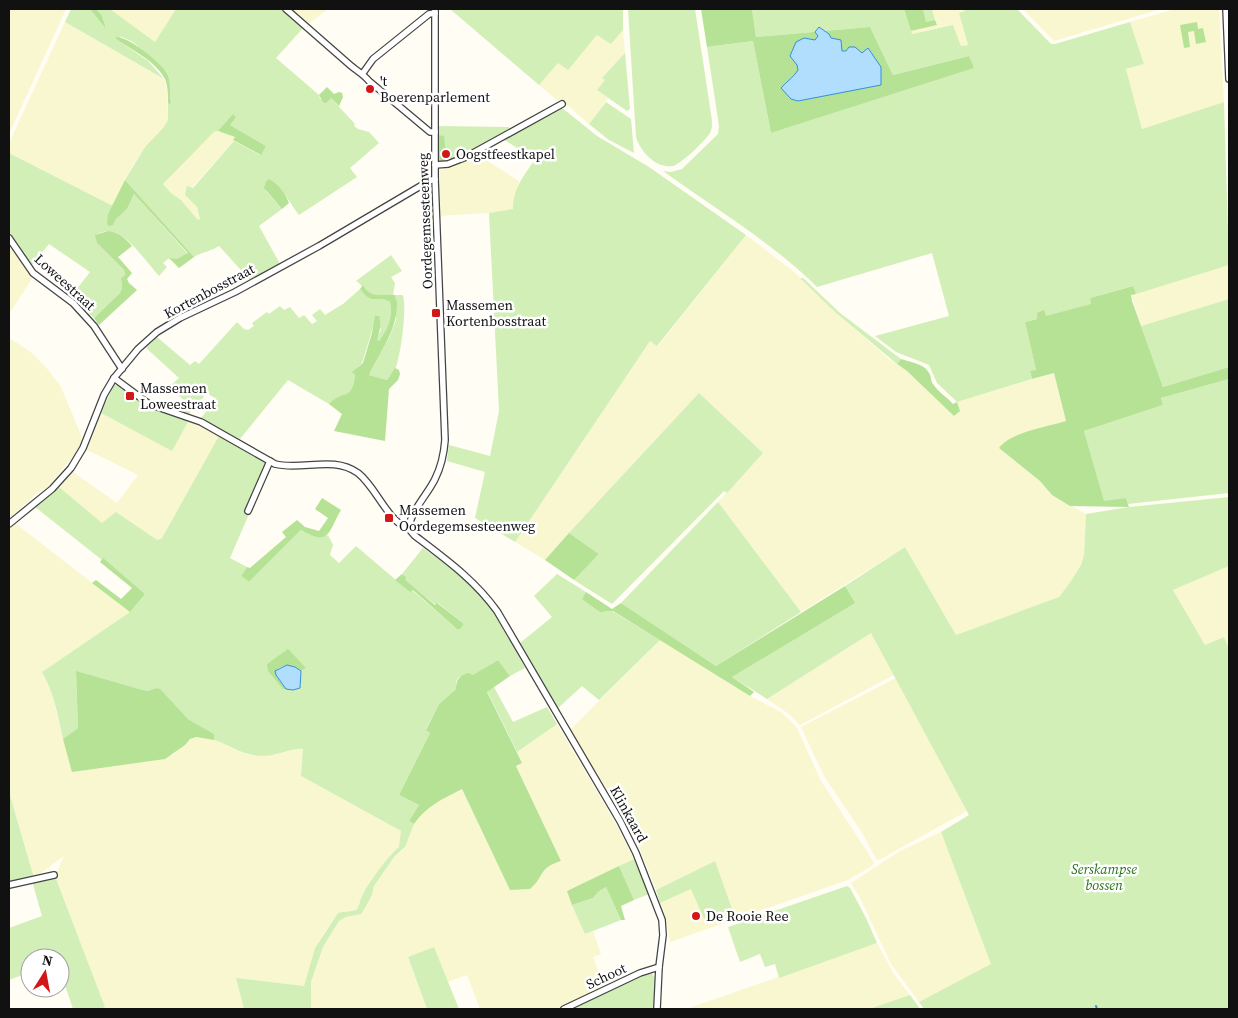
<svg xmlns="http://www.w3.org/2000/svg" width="1238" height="1018" viewBox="0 0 1238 1018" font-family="'Source Serif 4',serif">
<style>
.farmland{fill:#f9f7d0;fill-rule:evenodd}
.green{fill:#d2efb8;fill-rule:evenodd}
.forest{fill:#b5e295}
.water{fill:#b2defd;stroke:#3091dd}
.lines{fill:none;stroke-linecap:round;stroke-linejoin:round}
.stream{stroke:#3091dd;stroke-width:2}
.minor-casing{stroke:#444;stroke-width:8}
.minor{stroke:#fff;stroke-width:5.5}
.poi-dot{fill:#d21718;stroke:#fff;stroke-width:2}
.labels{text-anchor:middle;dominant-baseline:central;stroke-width:5;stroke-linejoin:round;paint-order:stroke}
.poi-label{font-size:14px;fill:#111;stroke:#fff;text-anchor:start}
.street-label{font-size:14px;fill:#111;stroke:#fff}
.park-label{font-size:14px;font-style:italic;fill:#277218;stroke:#fff}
</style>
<rect width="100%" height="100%" fill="#fffdf4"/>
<g class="farmland">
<polygon points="9,9 66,9 9,134"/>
<polygon points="110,9 176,9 155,42"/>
<polygon points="289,9 328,9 307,25"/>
<polygon points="932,9 964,9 965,11 959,13 968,45 961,46 953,25 911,34 911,31 937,25"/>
<polygon points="1023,9 1161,9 1054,41"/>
<path d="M1175,9H1219L1224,102L1142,129L1126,69L1144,64L1130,22ZM1180,25L1198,29L1203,28L1187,32L1184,48Z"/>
<polygon points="65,22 165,80 167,91 168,120 163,128 145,147 132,167 113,206 9,153 9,143"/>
<polygon points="623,30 625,53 602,78 605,80 597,90 608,98 589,124 564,102 556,99 539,85 558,62 568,69 598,34 611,44"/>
<polygon points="218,131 235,137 234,141 185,195 197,207 200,219 198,221 181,200 171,193 163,184 214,132"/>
<polygon points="478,155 519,181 516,211 439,216 439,171"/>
<polygon points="746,235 793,271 835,312 890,360 907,371 954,416 959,411 957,402 1054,373 1066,422 1033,430 999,448 1040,481 1052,495 1086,514 1084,555 1081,565 1071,581 1059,597 956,635 905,547 801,612 718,502 763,453 699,393 545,560 515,542 650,341 658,346"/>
<polygon points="9,245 33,277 9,314"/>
<polygon points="1229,265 1229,299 1141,326 1131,294"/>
<polygon points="9,338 31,352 45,366 61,387 81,435 81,442 76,453 47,488 37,493 9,519"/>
<polygon points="101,413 172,450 189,420 220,434 162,538 158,540 102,524 59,487 73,472 117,503 138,475 87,450"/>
<polygon points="15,523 130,612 42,672 48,682 54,701 63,739 173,755 190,739 196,737 214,740 248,755 274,755 298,748 304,749 301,776 401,831 401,844 399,847 392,853 362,895 358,908 354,910 338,913 324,933 315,948 304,986 237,978 244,1009 101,1009 105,1007 55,876 64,856 34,878 9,792 9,529"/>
<polygon points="1229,566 1229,649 1224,637 1205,645 1173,590"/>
<polygon points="871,633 894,675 800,725 789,714 767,699"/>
<polygon points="660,640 750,696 781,712 791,721 797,728 821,781 868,853 874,863 872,866 848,880 670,942 667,925 660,903 691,889 715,861 656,890 640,849 628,823 570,730"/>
<polygon points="896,678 967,811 879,860 876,859 863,834 824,776 801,727"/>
<polygon points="557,724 616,824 634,859 568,891 585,934 593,931 601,954 593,957 604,987 559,1009 480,1009 467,975 448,982 434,947 408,958 427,1009 384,1009 383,1008 377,1009 311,1009 311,982 323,947 339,921 346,917 354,915 367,905 374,890 374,886 394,857 403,850 414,824 421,814 429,806 462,789 510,890 519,889 523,890 538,880 543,870 549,865 561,861 516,765 522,763 517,752"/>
<polygon points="941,832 992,965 919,1002 891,964 860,898 851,883 900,851"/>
<polygon points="877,943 894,974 910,995 869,1009 686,1009"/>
</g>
<g class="green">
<path d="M71,9H90L104,27V20L96,9H110L155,42L176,9H283L304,27L276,58L319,95L320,99L331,98L355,124L354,126L358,129L369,132L379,143L350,168L357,177L299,215C289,203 283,186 269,179L266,191L282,209L259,226L280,264L250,280L219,246C212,251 202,252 194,257L125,180L145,147L163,128L168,120V103H171L170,85L167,72L133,42L122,37L115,38L148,61L164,79L65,22ZM233,114L230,125L266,146L260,155L234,141L193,188L187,186L185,195L197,207L200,219L198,220L181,200L171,193L163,184L214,132L221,130Z"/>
<polygon points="450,9 623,9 623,30 611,44 597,35 568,70 558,63 539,85"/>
<path d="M628,9H695L711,114C712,120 713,127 710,133C706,140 681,164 673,166C656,169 640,151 636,137Z"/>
<path d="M752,9H904L912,34L953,25L961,46L968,45L959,13L965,11L964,9H1017L1051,44H1055L1130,22L1144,64L1126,69L1142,129L1224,102L1229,265L1136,294L1132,286L1090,298L1092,304L1025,322L1036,370L1030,372L1032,379L957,402L937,383L929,365L896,352L875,336L949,316L932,253L817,287C772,242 715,209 663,171L671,172L682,169L718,134L719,126L707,47L753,41L771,133L973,68L969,56L893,75L870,27L756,37Z"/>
<polygon points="923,9 932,9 935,20 926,23"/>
<polygon points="625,53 630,109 627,111 597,90 605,80 602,78"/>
<polygon points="606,102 631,119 634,153 609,140 589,124"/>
<path d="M561,107L597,136L649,167L746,235L657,346L650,341L515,542L475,518L485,472L447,461L449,445L490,456L499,411L489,213L513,209C513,188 524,176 535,159L503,139Z"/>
<polygon points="438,126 509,127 510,131 473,152 454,160 438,135"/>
<path d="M9,153L113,206L108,214L113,225L116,219L127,209L134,194L188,254L177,259H168L163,263L167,267L159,276C148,264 129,236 114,232C108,230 101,232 96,235L97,243L124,270L125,275L121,278L122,288L120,293L94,318L70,298L90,272L49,244L32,265L9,231Z"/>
<path d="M391,255L402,271L391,277L395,283L393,295C388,294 382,296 376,296C368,295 363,285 356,281Z"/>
<polygon points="800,278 803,278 840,313 901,359 897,364 835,312"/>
<path d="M360,289C373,307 376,294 390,302C393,318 388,328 379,341L376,340L381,329L375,321L362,363L353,372L355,375C352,402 343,390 329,404L288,380L240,439L201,418L216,399L207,393L189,414L180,411L187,403L169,387L179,378L146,348L157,337L190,365L195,361L199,364L237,322L244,329L248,330L254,326L252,323L267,312L269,314L280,306L284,310L290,307L299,318L304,315L312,324L317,321L312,315L320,309L325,315L343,304Z"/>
<path d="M395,295H403C407,309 401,353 396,367C394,371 389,376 387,380L369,375L389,338L396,320Z"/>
<polygon points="1229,299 1229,367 1163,387 1141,326"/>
<polygon points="1229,379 1229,493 1128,504 1126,498 1104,502 1084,431 1163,405 1161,398"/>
<polygon points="114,385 117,385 146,407 189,420 172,451 101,413"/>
<polygon points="699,393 763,453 727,493 724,491 612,604 574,580 599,554 569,533"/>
<path d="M220,434L262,460L266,464L245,513L249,514L230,558L247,567L241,576L249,582L301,530C310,535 319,539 328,535L333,545L330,555L339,563L356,546L410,592L412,590L458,630L461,628L464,624L438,603L436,605L404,580L406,577L402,574L423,548C444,563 466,578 483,598C500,618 512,644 525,668L510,676L498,660C490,664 483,670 476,674C466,679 455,670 456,689L439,704L426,729L430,733L399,795L419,805L409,821L414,824L405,847L394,857L374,886C373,896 366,906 361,914L346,917L339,921L323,947L311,982V1009H244L236,978L304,986L315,948L338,913C343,911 353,912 357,909C360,905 360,898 363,894C370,881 388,856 399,847L401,831L301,776L303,749C293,748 283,753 273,755C246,759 237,748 214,740V734L188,719L159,689L156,688L148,691L139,689L76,672L78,728L63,739C58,716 54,692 42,672L130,612L145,594L103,559L102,560L35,507L59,487L102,523L116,512L154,538L158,540L162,538ZM272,661L306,668L301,671V677L267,664Z"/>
<polygon points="1229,497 1229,566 1173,590 1205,645 1224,637 1229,649 1229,1009 924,1009 919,1002 991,964 941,832 969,815 871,633 767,699 732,677 854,603 845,586 905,547 956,635 1059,597 1071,581 1081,565 1084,555 1086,514 1129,507"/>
<polygon points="718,502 801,612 716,666 621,603"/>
<polygon points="557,574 586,592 583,599 605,612 612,611 660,640 599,700 582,686 557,709 520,643 552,617 534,596"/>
<polygon points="494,687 513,722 547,707 557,724 517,752 487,691"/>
<polygon points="9,792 34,878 9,884"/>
<polygon points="634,859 649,894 634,900 619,866"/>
<polygon points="715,861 732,909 704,919 691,889 660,903 656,890"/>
<polygon points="55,876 105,1007 101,1009 73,1009 60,970 60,958 30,958 30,972 9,980 9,928 42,916 32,881"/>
<polygon points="847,886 850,888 866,918 877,943 779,978 775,964 765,967 760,954 740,962 728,927"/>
<polygon points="606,887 621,920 585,934 572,905 593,898 598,892"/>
<polygon points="434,947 459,1009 427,1009 408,957"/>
<polygon points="647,974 652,974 656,979 654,1009 572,1009"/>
<polygon points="910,995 920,1009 869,1009"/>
</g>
<g class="forest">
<path d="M90,9H96C102,15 104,19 105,28Z"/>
<polygon points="701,9 752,9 756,37 870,27 893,75 969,56 974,68 771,133 753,41 707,47"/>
<polygon points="904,9 923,9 926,22 935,20 937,25 911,31"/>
<polygon points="1197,22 1198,29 1203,28 1206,42 1196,44 1194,31 1188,32 1190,47 1184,48 1180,25"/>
<path d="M117,37C129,37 161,63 167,73C171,82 170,94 171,104L168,103C168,96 168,86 165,79C155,60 131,50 115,38Z"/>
<polygon points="327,87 334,94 339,92 342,93 343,97 339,106 331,98 326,103 323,102 319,95"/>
<polygon points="233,114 236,117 230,125 266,146 261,155 233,140 235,137 218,131"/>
<polygon points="438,135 444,136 445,146 454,160 440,162 438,160"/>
<path d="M269,179C279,184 285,193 289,203L282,209L264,188L266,181Z"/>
<polygon points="125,180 194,257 179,268 169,258 177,259 188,253 134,194 127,209 116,219 113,225 109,226 107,224 108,214"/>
<path d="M108,231C119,232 125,238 132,246L118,257L132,273L127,279L129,283L137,290L99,325L94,318L120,293L122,288L121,278L125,275L124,270L97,243L95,235Z"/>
<path d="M363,285C370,299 382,294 395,295C395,299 398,302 397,306C396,331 380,353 369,375L387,380L395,368L399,370L400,374L398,380L389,389L385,441L334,431L342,414L329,404C343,389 352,402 355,375L352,372L363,363L372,333L375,316H379C382,326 379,331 377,340L379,341C388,328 393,318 390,302C376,294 373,307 360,289Z"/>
<path d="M1133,286L1136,294L1131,295L1132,301L1163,387L1229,367V379L1161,398L1163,405L1084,431L1104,501L1126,498L1129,507L1070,506L1052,495L1040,481L999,448C1010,432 1048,427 1066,421L1054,373L1032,379L1030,371L1036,370L1025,322L1037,319V313L1044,310L1046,316L1091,304L1090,298Z"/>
<path d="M901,359C910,362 925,364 929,373C932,377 930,380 933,384C938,392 947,397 953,404L957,402L960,411L954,416L907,371L897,364Z"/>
<path d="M322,498L341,510C328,532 330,547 301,530L249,582L241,576L247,567L250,568L286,537L282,532L297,520L305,527L319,531L328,518L315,509Z"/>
<polygon points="569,533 599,554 574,580 545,560"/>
<polygon points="103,558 145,594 130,612 92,583 96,580 121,599 132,588 100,562"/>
<polygon points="402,574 406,577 405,580 435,605 437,603 464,624 461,628 458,630 413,590 410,592 395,580"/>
<polygon points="845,586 855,603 732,677 754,692 750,696 613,611 600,612 582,599 586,592 612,609 621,603 716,666"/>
<path d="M288,649L306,668L301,671C293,665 287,664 277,669L279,679L286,689H283L268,671L267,664Z"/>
<path d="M498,660L510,676L487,692L522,763L516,766L561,861C538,868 545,876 530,889L510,890L462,789C444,798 425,807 414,824L409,821L419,805L399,795L430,733L426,730L439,704L456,689C456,680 459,676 468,673L473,675Z"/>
<polygon points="76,671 139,689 148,691 156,688 160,689 188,719 214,734 214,740 196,737 190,739 185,745 165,759 72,772 63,739 78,728"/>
<polygon points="619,866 634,900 621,906 625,920 621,920 606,887 598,892 593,898 572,905 567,891"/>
</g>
<g class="water">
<path d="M819,27L829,34L831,38L841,40L842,51H846L849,47H855L862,53L868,48L881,67V85L798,101L791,99L781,88C787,81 794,77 798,70L797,65L790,56L796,42L804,38L815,40L818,36L815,32Z"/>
<polygon points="287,665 295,667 301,671 300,688 293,690 286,689 276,675 275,671"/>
</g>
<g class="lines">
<polyline class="stream" points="1096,1006 1097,1009"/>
<g class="minor-casing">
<g id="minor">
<path d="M286,9L350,65C357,71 363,74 369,81L430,132H435"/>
<path d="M435,9V179L445,440C444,454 441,467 435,479C428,494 409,513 409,529L414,535C444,558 474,579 497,611L620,821L636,853L662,920L663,935L659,967L657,1009"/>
<polyline points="1226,9 1229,79"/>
<polyline points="363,73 373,59 429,14 435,13"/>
<polyline points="435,165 448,164 466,157 562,104"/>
<polyline points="9,238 33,273 73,303 94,326 122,369"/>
<path d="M114,378L149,404L201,422L275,464C302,471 333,455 358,473C377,488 387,521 409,529"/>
<polyline points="248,511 270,461"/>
<polyline points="9,524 52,489 71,468 83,448 104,395 114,378 138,349 157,332 180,318 235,292 319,246 429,181 435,179"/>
<polyline points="9,885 54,875"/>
<polyline points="564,1009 640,973 659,967"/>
</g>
</g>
<use href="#minor" class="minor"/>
</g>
<g class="poi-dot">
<circle cx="370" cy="89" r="5"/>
<circle cx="446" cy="154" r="5"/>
<rect x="431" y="308" width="10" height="10" rx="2.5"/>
<rect x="125" y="391" width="10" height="10" rx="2.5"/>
<rect x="384" y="513" width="10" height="10" rx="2.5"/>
<circle cx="696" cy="916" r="5"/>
</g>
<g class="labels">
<g class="poi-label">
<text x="380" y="81">'t<tspan x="380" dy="16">Boerenparlement</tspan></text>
<text x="456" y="154">Oogstfeestkapel</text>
<text x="446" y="305">Massemen<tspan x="446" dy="16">Kortenbosstraat</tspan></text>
<text x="140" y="388">Massemen<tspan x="140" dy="16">Loweestraat</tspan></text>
<text x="399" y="510">Massemen<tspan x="399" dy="16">Oordegemsesteenweg</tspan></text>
<text x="706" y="916">De Rooie Ree</text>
</g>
<g class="street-label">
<text transform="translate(425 221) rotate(-92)">Oordegemsesteenweg</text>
<text transform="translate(65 282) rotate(42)">Loweestraat</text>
<text transform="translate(209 291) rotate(-28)">Kortenbosstraat</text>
<text transform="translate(629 814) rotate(61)">Klinkaard</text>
<text transform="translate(606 976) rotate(-25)">Schoot</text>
</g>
<g class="park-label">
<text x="1104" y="869">Serskampse<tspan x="1104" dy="16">bossen</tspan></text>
</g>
</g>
<rect width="1238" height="1018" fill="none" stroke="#111111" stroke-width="20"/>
<g transform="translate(45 973) rotate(11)"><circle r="24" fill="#ffffff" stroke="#a0a0a0"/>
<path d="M0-4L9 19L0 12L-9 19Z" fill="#d21718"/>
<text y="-8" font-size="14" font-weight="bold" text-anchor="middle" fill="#111111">N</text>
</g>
</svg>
